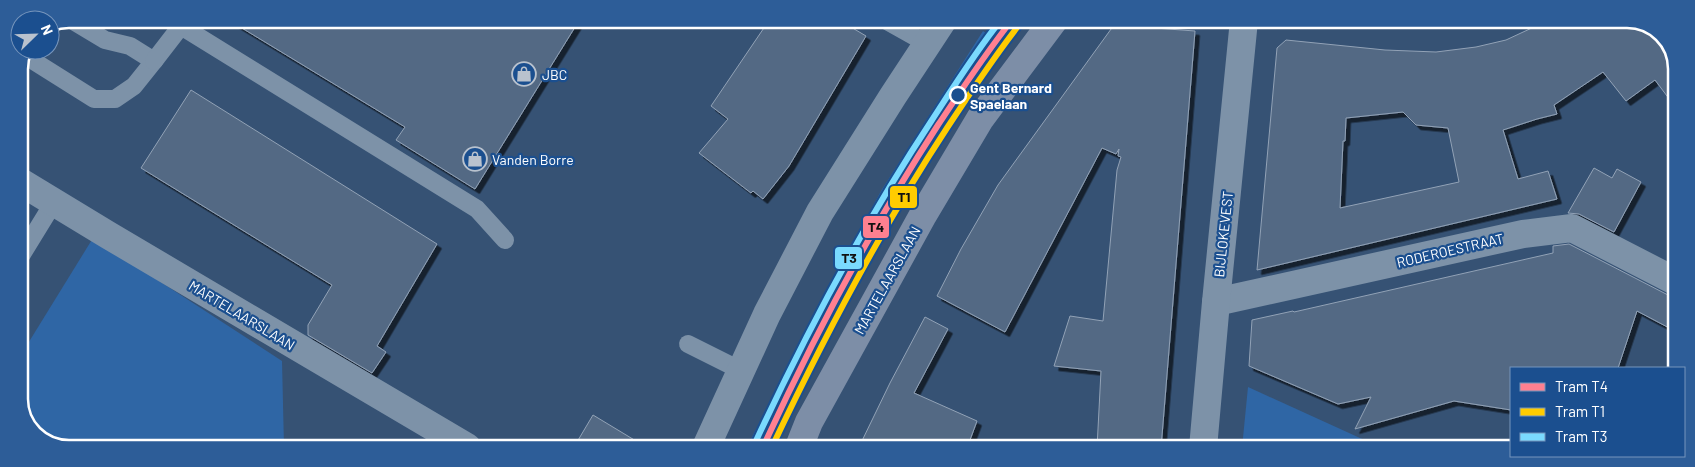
<svg xmlns="http://www.w3.org/2000/svg" width="1695" height="467" viewBox="0 0 1695 467" font-family="Barlow,sans-serif">
<style>
.green{fill:#2f66a5}
.building{fill:#526984;stroke:#92a2b6;fill-rule:evenodd;filter:url(#shadow)}
.lines{fill:none;stroke-linecap:round;stroke-linejoin:round}
.service{stroke:#7d92a8;stroke-width:18}
.minor{stroke:#7d92a8;stroke-width:28}
.tertiary{stroke:#7d92a8;stroke-width:28}
.primary{stroke:#7d8ea7;stroke-width:28}
.tram-1-casing{stroke:#1b4f8f;stroke-width:10}
.tram-2-casing{stroke:#1b4f8f;stroke-width:10}
.tram-3-casing{stroke:#1b4f8f;stroke-width:10}
.tram-1{stroke:#ff8090;stroke-width:6}
.tram-2{stroke:#fc0;stroke-width:6}
.tram-3{stroke:#7adafe;stroke-width:6}
.stop-dot{fill:#1b4f8f;stroke:#fff;stroke-width:2.5}
.labels{text-anchor:middle;dominant-baseline:central;stroke-width:4.5;stroke-linejoin:round;paint-order:stroke}
.poi-label{font-size:14px;fill:#fff;stroke:#1b4f8f;text-anchor:start}
.stop-label{font-size:14px;font-weight:bold;fill:#fff;stroke:#1b4f8f;text-anchor:start}
.street-label{font-size:14px;fill:#fff;stroke:#1b4f8f}
.rim{fill:none;stroke:#fff;stroke-width:2.5}
.line-badge{stroke:#1b4f8f;stroke-width:2}
.pale-badge-label{font-size:14px;text-anchor:middle;font-weight:bold;fill:#111}
</style>
<defs>
<filter id="shadow"><feDropShadow dx="4.5" dy="4.5" stdDeviation="0" flood-color="#0009"/></filter>
</defs>
<rect width="100%" height="100%" fill="#365274"/>
<g class="green">
<polygon points="983,31 990,36 886,194 805,340 753,447 747,447 802,339 881,191"/>
<polygon points="93,238 282,361 284,447 56,447 31,431 19,405 19,358"/>
<polygon points="1248,387 1382,448 1242,448"/>
</g>
<g class="building">
<polygon points="227,19 580,19 475,189 396,140 405,127"/>
<polygon points="770,19 839,20 866,36 789,166 763,199 753,191 751,193 699,153 728,119 711,106"/>
<path d="M1549,20H1639L1664,36L1676,65V108L1655,80L1626,101L1603,72L1554,105L1557,114L1537,119L1503,130L1518,179L1548,171L1557,199L1257,270L1277,48L1286,40L1385,50L1436,52L1476,47L1506,40ZM1403,112L1416,125L1448,128L1459,182L1340,208L1343,141H1345L1346,118Z"/>
<polygon points="1114,25 1195,31 1161,448 1097,448 1101,371 1054,366 1070,316 1103,321 1117,170 1121,157 1118,156 1119,149 1116,154 1102,148 1005,332 937,296 961,249 998,185"/>
<polygon points="191,90 437,244 377,346 386,352 372,373 308,335 308,325 332,285 141,168"/>
<polygon points="1594,168 1612,178 1617,169 1641,182 1614,232 1579,214 1568,213"/>
<polygon points="1569,244 1668,295 1675,297 1675,331 1637,311 1618,368 1511,368 1511,410 1454,401 1355,429 1371,397 1338,404 1249,366 1252,320 1293,311 1294,312 1553,253 1553,246"/>
<polygon points="925,317 948,329 914,393 977,421 967,448 859,447 890,383"/>
<polygon points="593,415 646,447 574,447"/>
</g>
<g class="lines">
<g class="service">
<polyline points="885,20 926,43"/>
<polyline points="24,55 94,99 115,99 134,86 154,61 130,46 105,40 70,19"/>
<polyline points="154,61 181,26 477,209 505,240"/>
<polyline points="19,259 54,202"/>
<polyline points="688,344 740,370"/>
</g>
<g class="minor">
<polyline points="19,181 108,235 467,447"/>
<polyline points="1216,302 1523,234 1572,228 1675,281"/>
<polyline points="1203,448 1216,302 1244,20"/>
</g>
<polyline class="tertiary" points="706,447 767,314 820,212 893,96 943,20"/>
<polyline class="primary" points="799,447 809,422 923,215 980,119 1054,20"/>
<g class="tram-1-casing">
<path id="tram-1" d="M763,447C814,336 871,228 938,125C962,89 985,54 1012,20"/>
</g>
<g class="tram-2-casing">
<path id="tram-2" d="M772,447C824,337 880,230 947,128C970,93 993,58 1019,25"/>
</g>
<g class="tram-3-casing">
<path id="tram-3" d="M755,443C807,331 864,223 932,120C954,86 976,51 1001,20"/>
</g>
<use href="#tram-1" class="tram-1"/>
<use href="#tram-2" class="tram-2"/>
<use href="#tram-3" class="tram-3"/>
</g>
<defs>
<g id="shop-ring" transform="scale(1.25)"><circle r="9.5" fill="#1b4f8f" stroke="#b9c2ce" stroke-width="1.5"/><path d="M-5-2.5h2.3a2.7 3.5 0 0 1 5.4 0H5L5.5 6h-11ZM-1.5-2.5h3a1.5 2.3 0 0 0-3 0Z" fill="#b9c2ce"/></g>
</defs>
<g fill-rule="evenodd">
<use href="#shop-ring" x="524" y="74"/>
<use href="#shop-ring" x="475" y="159"/>
</g>
<circle class="stop-dot" cx="958" cy="95" r="8"/>
<g class="labels">
<g class="poi-label">
<text x="542" y="74">JBC</text>
<text x="492" y="159">Vanden Borre</text>
</g>
<g class="stop-label">
<text x="970" y="87">Gent Bernard<tspan x="970" dy="16">Spaelaan</tspan></text>
</g>
<g class="street-label">
<text transform="translate(1223 234) rotate(-84)">BIJLOKEVEST</text>
<text transform="translate(1450 250) rotate(-13)">RODEROESTRAAT</text>
<text transform="translate(887 280) rotate(-61)">MARTELAARSLAAN</text>
<text transform="translate(242 315) rotate(31)">MARTELAARSLAAN</text>
</g>
</g>
<path d="M0 0H1695V467H0ZM69 28H1627A41 41 0 0 1 1668 69V399A41 41 0 0 1 1627 440H69A41 41 0 0 1 28 399V69A41 41 0 0 1 69 28Z" fill="#2d5d98" fill-rule="evenodd"/>
<path class="rim" d="M69 28H1627A41 41 0 0 1 1668 69V399A41 41 0 0 1 1627 440H69A41 41 0 0 1 28 399V69A41 41 0 0 1 69 28Z"/>
<g class="line-badge">
<rect x="889" y="185" width="29" height="24" rx="5" fill="#fc0"/>
<rect x="862" y="215" width="28" height="24" rx="5" fill="#ff8090"/>
<rect x="834" y="246" width="29" height="24" rx="5" fill="#7adafe"/>
</g>
<g class="pale-badge-label">
<text x="904" y="202">T1</text>
<text x="876" y="232">T4</text>
<text x="849" y="263">T3</text>
</g>
<rect x="1510" y="367" width="175" height="90" fill="#1b4f8f" stroke="#7695bc"/>
<rect x="1520" y="383" width="25" height="8" fill="#ff8090" stroke="#7695bc"/>
<text x="1555" y="392" font-size="15" fill="#ffffff">Tram T4</text>
<rect x="1520" y="408" width="25" height="8" fill="#ffcc00" stroke="#7695bc"/>
<text x="1555" y="417" font-size="15" fill="#ffffff">Tram T1</text>
<rect x="1520" y="433" width="25" height="8" fill="#7adafe" stroke="#7695bc"/>
<text x="1555" y="442" font-size="15" fill="#ffffff">Tram T3</text>
<g transform="translate(35 35) rotate(67)"><circle r="24" fill="#1b4f8f" stroke="#7695bc"/>
<path d="M0-4L9 19L0 12L-9 19Z" fill="#b9c2ce"/>
<text y="-8" font-size="14" font-weight="bold" text-anchor="middle" fill="#ffffff">N</text>
</g>
</svg>
